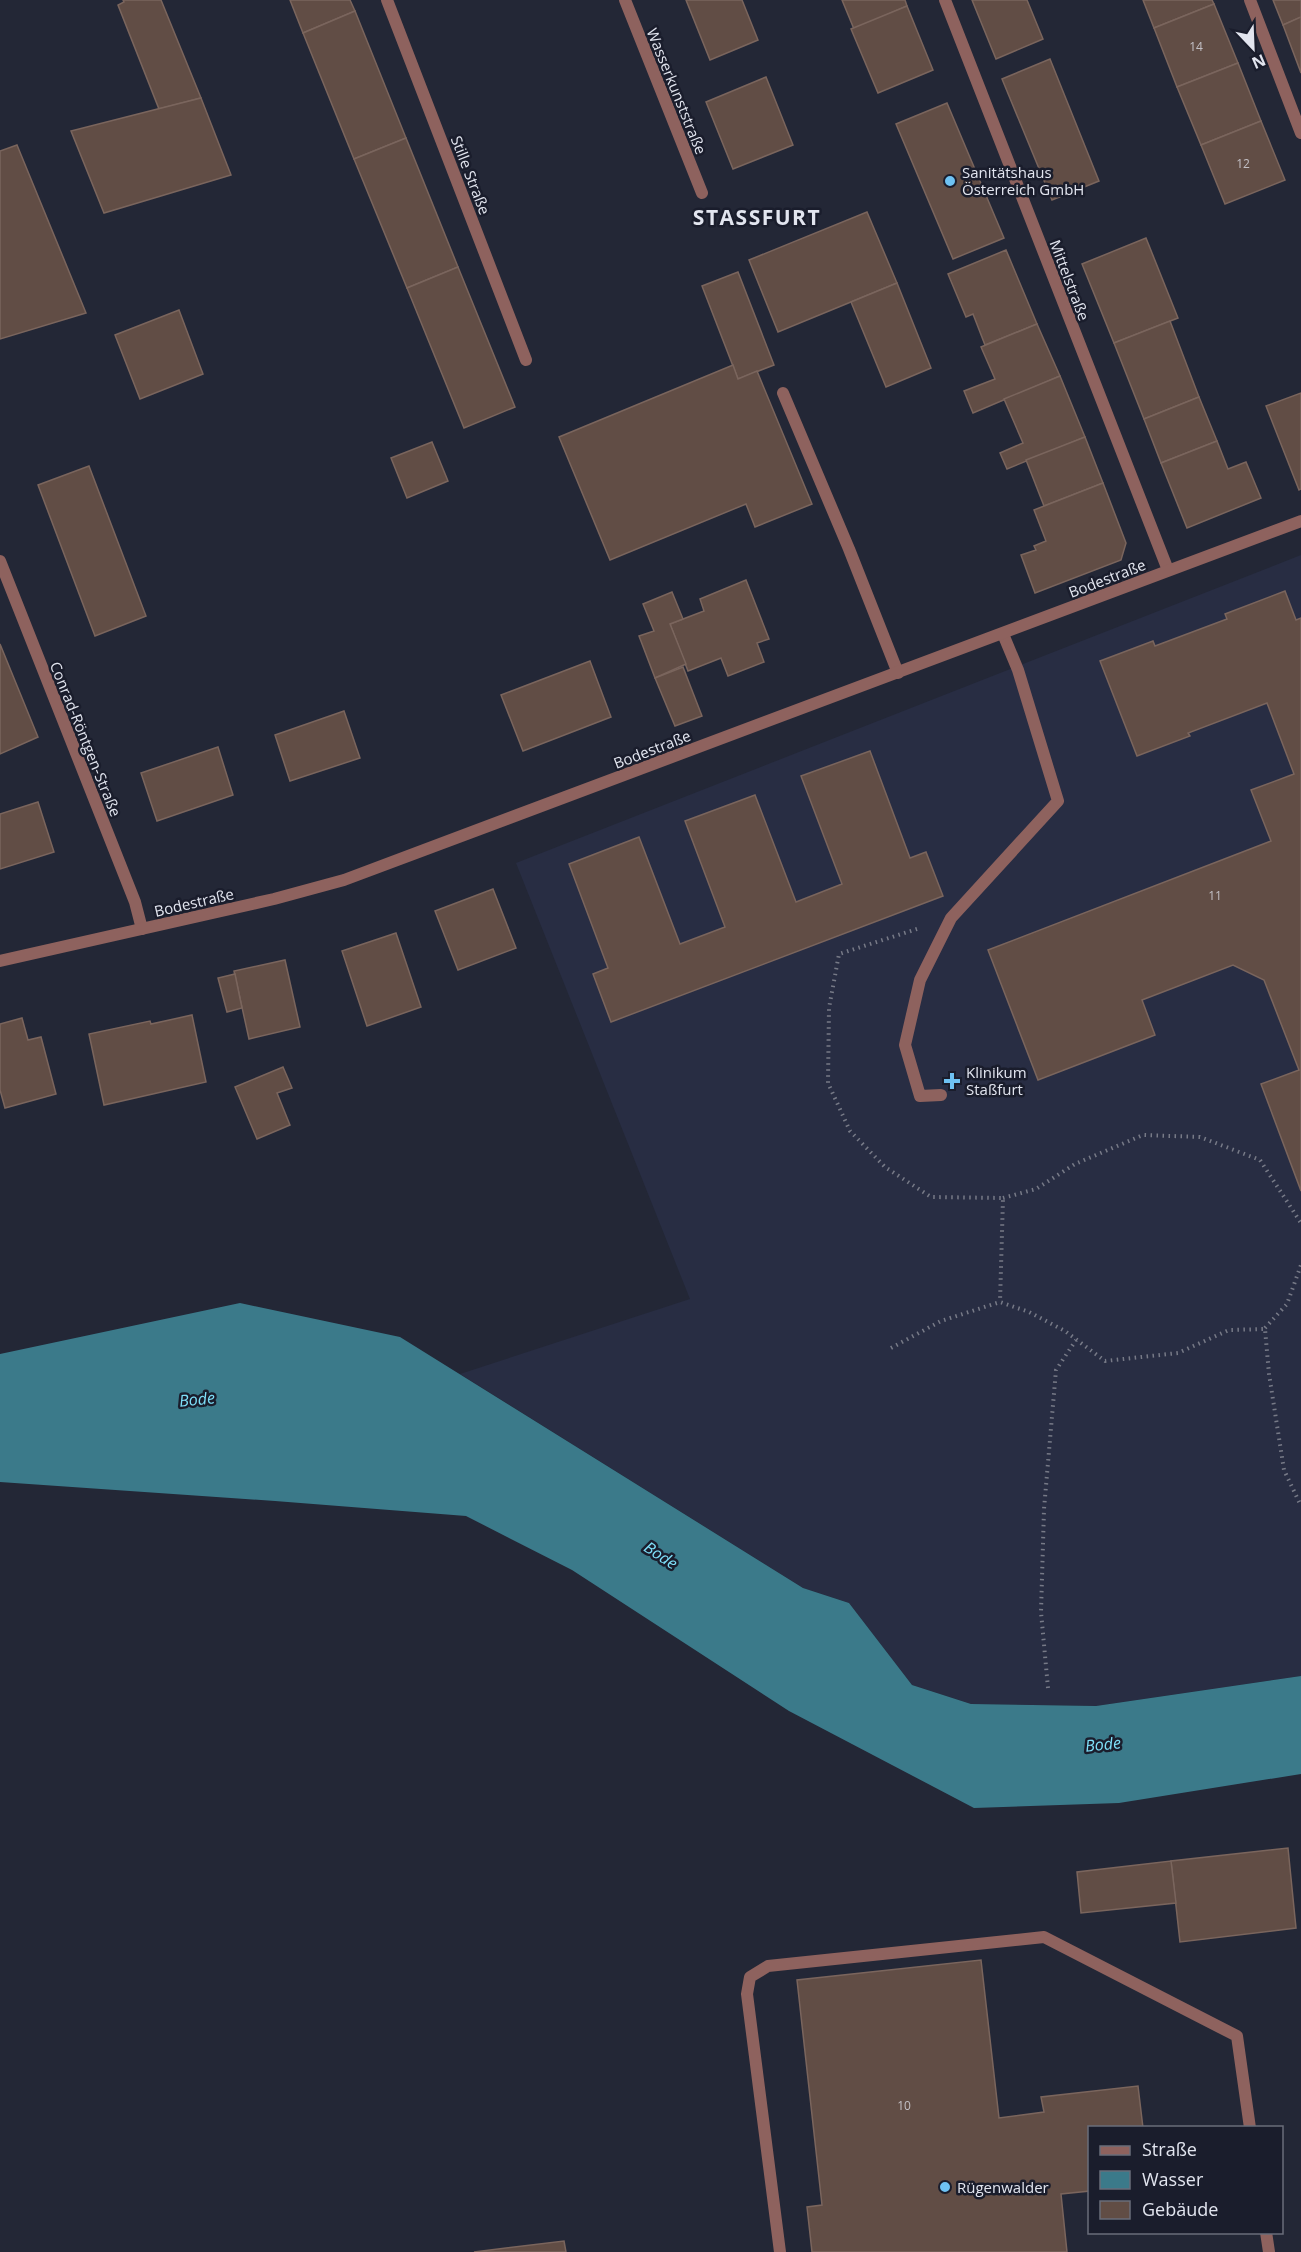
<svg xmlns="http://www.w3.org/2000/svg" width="1301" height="2252" viewBox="0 0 1301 2252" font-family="'Open Sans',sans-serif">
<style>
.built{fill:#282d43}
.water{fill:#3b7a8a}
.building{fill:#614d45;stroke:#7a655d;stroke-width:1.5}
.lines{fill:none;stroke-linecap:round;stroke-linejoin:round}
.path{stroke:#777a87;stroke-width:4;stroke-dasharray:1.5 4.5;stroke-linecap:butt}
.service{stroke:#8e625e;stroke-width:12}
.minor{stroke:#8e625e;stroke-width:12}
.poi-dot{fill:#6ec2f3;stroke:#1a1d2c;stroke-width:2}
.labels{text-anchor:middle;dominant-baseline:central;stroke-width:5;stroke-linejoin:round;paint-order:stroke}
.number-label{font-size:12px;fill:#c2bfc4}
.street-label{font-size:15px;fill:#e2e5ef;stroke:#1a1d2c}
.poi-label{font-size:15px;fill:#e2e5ef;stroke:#1a1d2c;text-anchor:start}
.water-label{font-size:16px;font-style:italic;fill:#7fe1fa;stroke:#1a1d2c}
.district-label{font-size:21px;font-weight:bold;letter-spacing:1.5px;fill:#e2e5ef;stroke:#1a1d2c}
</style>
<rect width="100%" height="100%" fill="#232736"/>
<polygon class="built" points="1301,555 1301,1676 1096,1706 971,1704 912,1685 849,1603 803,1588 460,1374 690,1299 516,863"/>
<polygon class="water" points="240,1303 400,1337 803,1588 849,1603 912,1685 971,1704 1096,1706 1301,1676 1301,1774 1119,1803 974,1808 789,1711 572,1570 466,1516 275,1501 0,1482 0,1354"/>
<g class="building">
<polygon points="123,0 161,0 201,98 159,109 118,5 124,2"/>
<polygon points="290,0 350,0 355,11 303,33"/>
<polygon points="686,0 742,0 758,40 710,60"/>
<polygon points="842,0 905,0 907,6 854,29"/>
<polygon points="972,0 1027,0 1043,39 996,59"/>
<polygon points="1143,0 1212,0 1214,4 1154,28"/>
<polygon points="1273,0 1301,0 1301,17 1283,25"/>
<polygon points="1214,4 1238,63 1177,87 1154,28"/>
<polygon points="907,6 933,70 878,93 851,29"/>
<polygon points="355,11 406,138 354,159 303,33"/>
<polygon points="1301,17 1301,73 1283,25"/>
<polygon points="1050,59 1099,181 1052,200 1002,79"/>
<polygon points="1238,63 1261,121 1201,145 1177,87"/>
<polygon points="766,77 793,145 733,169 706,102"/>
<polygon points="201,98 231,175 104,213 71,131"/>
<polygon points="947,103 1004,238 953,259 896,124"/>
<polygon points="1261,121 1285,180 1225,204 1201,145"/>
<polygon points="406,138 458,267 407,288 354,159"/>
<polygon points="17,145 86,313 0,339 0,151"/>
<polygon points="867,212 897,283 778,332 749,260"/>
<polygon points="1146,238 1178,318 1114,343 1082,264"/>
<polygon points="1006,250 1037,324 985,345 973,314 966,317 948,274"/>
<polygon points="458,267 515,407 464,428 407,288"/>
<polygon points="738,272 774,365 738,379 702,286"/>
<polygon points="897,283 931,368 886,387 851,302"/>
<polygon points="179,310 203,374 140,399 115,335"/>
<polygon points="1170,321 1199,397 1144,419 1114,343"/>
<polygon points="1037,324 1060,376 973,413 964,391 995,379 981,347"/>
<polygon points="733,365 738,379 757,371 812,504 755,527 746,504 610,560 559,437"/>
<polygon points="1060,376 1085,437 1007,469 1000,453 1023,443 1004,399"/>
<polygon points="1301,393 1301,489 1299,490 1266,406"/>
<polygon points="1199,397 1217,441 1161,463 1144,419"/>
<polygon points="1085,437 1103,483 1044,506 1026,460"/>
<polygon points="1217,441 1228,469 1246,462 1261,498 1187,528 1161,463"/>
<polygon points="432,442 448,481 407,498 391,458"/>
<polygon points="89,466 146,616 95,636 38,485"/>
<polygon points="1103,483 1126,543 1121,560 1035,593 1021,555 1036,550 1034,546 1046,541 1034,510"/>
<polygon points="746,580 769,639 757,643 764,662 728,676 721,658 688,671 670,624 704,611 700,599"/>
<polygon points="1285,591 1296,620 1301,618 1301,1191 1261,1084 1299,1070 1264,980 1233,965 1142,1000 1155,1035 1038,1080 988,950 1271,841 1251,790 1294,774 1267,703 1188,733 1190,736 1137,756 1100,661 1153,641 1155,646 1227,619 1225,614"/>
<polygon points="672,592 683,619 670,624 686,664 655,678 639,636 654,631 643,604"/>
<polygon points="0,644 38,737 0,754"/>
<polygon points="590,661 611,717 523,751 501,695"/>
<polygon points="683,667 702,716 675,726 655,678"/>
<polygon points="344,711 360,758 290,781 275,735"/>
<polygon points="218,747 233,795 157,821 141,773"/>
<polygon points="870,751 910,858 926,852 943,896 611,1022 593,974 608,968 569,864 639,837 680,944 725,927 685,821 755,795 796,902 842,884 801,776"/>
<polygon points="38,802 54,852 0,869 0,814"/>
<polygon points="493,889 516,948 458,970 435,911"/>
<polygon points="396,933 421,1007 367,1026 342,951"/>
<polygon points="285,960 300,1027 249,1039 234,971"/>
<polygon points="235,974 242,1008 227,1012 218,978"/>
<polygon points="192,1015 206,1082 104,1105 89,1034 150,1021 151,1024"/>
<polygon points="22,1018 28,1040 41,1037 56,1094 5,1108 0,1090 0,1024"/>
<polygon points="283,1067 292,1088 277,1093 290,1125 257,1139 235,1087"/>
<polygon points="1288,1848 1296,1928 1180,1942 1171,1861"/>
<polygon points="1171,1861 1176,1903 1081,1913 1077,1872"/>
<polygon points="981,1960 999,2118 1044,2112 1041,2097 1138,2086 1143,2128 1090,2128 1090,2191 1061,2194 1067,2252 812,2252 807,2207 822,2205 797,1980"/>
<polygon points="564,2241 566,2252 474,2252"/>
</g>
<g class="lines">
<g class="path">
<polyline points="917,929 839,954 829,1008 828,1083 850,1131 885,1167 931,1197 1003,1198 1000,1302"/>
<polyline points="1003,1198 1036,1189 1075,1164 1143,1135 1200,1137 1260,1160 1301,1223"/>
<polyline points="1265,1328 1287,1304 1301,1265"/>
<polyline points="891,1348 941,1321 1000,1302 1029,1312 1065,1331 1105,1361 1178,1353 1229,1330 1265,1329 1269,1374 1284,1470 1301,1506"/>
<polyline points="1048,1688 1041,1612 1044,1509 1056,1370 1076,1340"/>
</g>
<g class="service">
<polyline points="783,393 849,549 898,673"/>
<polyline points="941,1095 920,1096 905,1045 920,980 951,918 1058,801 1018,670 1003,634"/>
<polyline points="1266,2232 1269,2252"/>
<polyline points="780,2252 747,1994 750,1977 768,1966 1044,1937 1237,2036 1250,2128"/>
</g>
<g class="minor">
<polyline points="387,0 526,360"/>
<polyline points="625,0 702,193"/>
<polyline points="945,0 1168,570"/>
<polyline points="1250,0 1301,133"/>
<polyline points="0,561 135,902 142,929"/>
<polyline points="0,961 274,899 344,880 1301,521"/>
</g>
</g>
<g class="poi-dot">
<circle cx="950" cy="181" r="6"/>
<path d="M949 1072h6v6h6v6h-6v6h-6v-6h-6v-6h6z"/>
<circle cx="945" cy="2187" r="6"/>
</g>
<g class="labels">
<g class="number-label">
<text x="1196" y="46">14</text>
<text x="1243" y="163">12</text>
<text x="1215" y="895">11</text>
<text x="904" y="2105">10</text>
</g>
<g class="street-label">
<text transform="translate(677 91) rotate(68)">Wasserkunststraße</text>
<text transform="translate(471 175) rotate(69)">Stille Straße</text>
<text transform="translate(1070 280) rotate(69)">Mittelstraße</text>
<text transform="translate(1107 578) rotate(-21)">Bodestraße</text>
<text transform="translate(86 739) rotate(68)">Conrad-Röntgen-Straße</text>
<text transform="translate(652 749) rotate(-21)">Bodestraße</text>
<text transform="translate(194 902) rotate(-13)">Bodestraße</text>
</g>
<g class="poi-label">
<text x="962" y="172">Sanitätshaus<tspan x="962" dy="17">Österreich GmbH</tspan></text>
<text x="966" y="1072">Klinikum<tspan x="966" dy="17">Staßfurt</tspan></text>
<text x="957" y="2187">Rügenwalder</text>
</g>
<g class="water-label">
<text transform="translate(197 1399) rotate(-6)">Bode</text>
<text transform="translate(661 1555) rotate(33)">Bode</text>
<text transform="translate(1103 1744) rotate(-6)">Bode</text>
</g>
<g class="district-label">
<text x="757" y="217">STASSFURT</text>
</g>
</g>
<rect x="1088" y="2126" width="195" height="108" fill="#1a1d2c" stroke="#6a6d7a" stroke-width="1.5"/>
<rect x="1100" y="2146" width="30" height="9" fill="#8e625e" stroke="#6a6d7a" stroke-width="1.5"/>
<text x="1142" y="2156" font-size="18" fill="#e2e5ef">Straße</text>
<rect x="1100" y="2171" width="30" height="18" fill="#3b7a8a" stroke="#6a6d7a" stroke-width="1.5"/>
<text x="1142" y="2186" font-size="18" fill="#e2e5ef">Wasser</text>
<rect x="1100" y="2201" width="30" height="18" fill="#614d45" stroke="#6a6d7a" stroke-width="1.5"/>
<text x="1142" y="2216" font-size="18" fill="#e2e5ef">Gebäude</text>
<g transform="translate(1253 48) rotate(157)" stroke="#1a1d2c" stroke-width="4.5" paint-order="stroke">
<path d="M0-4.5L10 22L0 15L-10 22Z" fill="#e2e5ef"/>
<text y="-9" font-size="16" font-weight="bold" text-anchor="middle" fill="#e2e5ef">N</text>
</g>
</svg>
